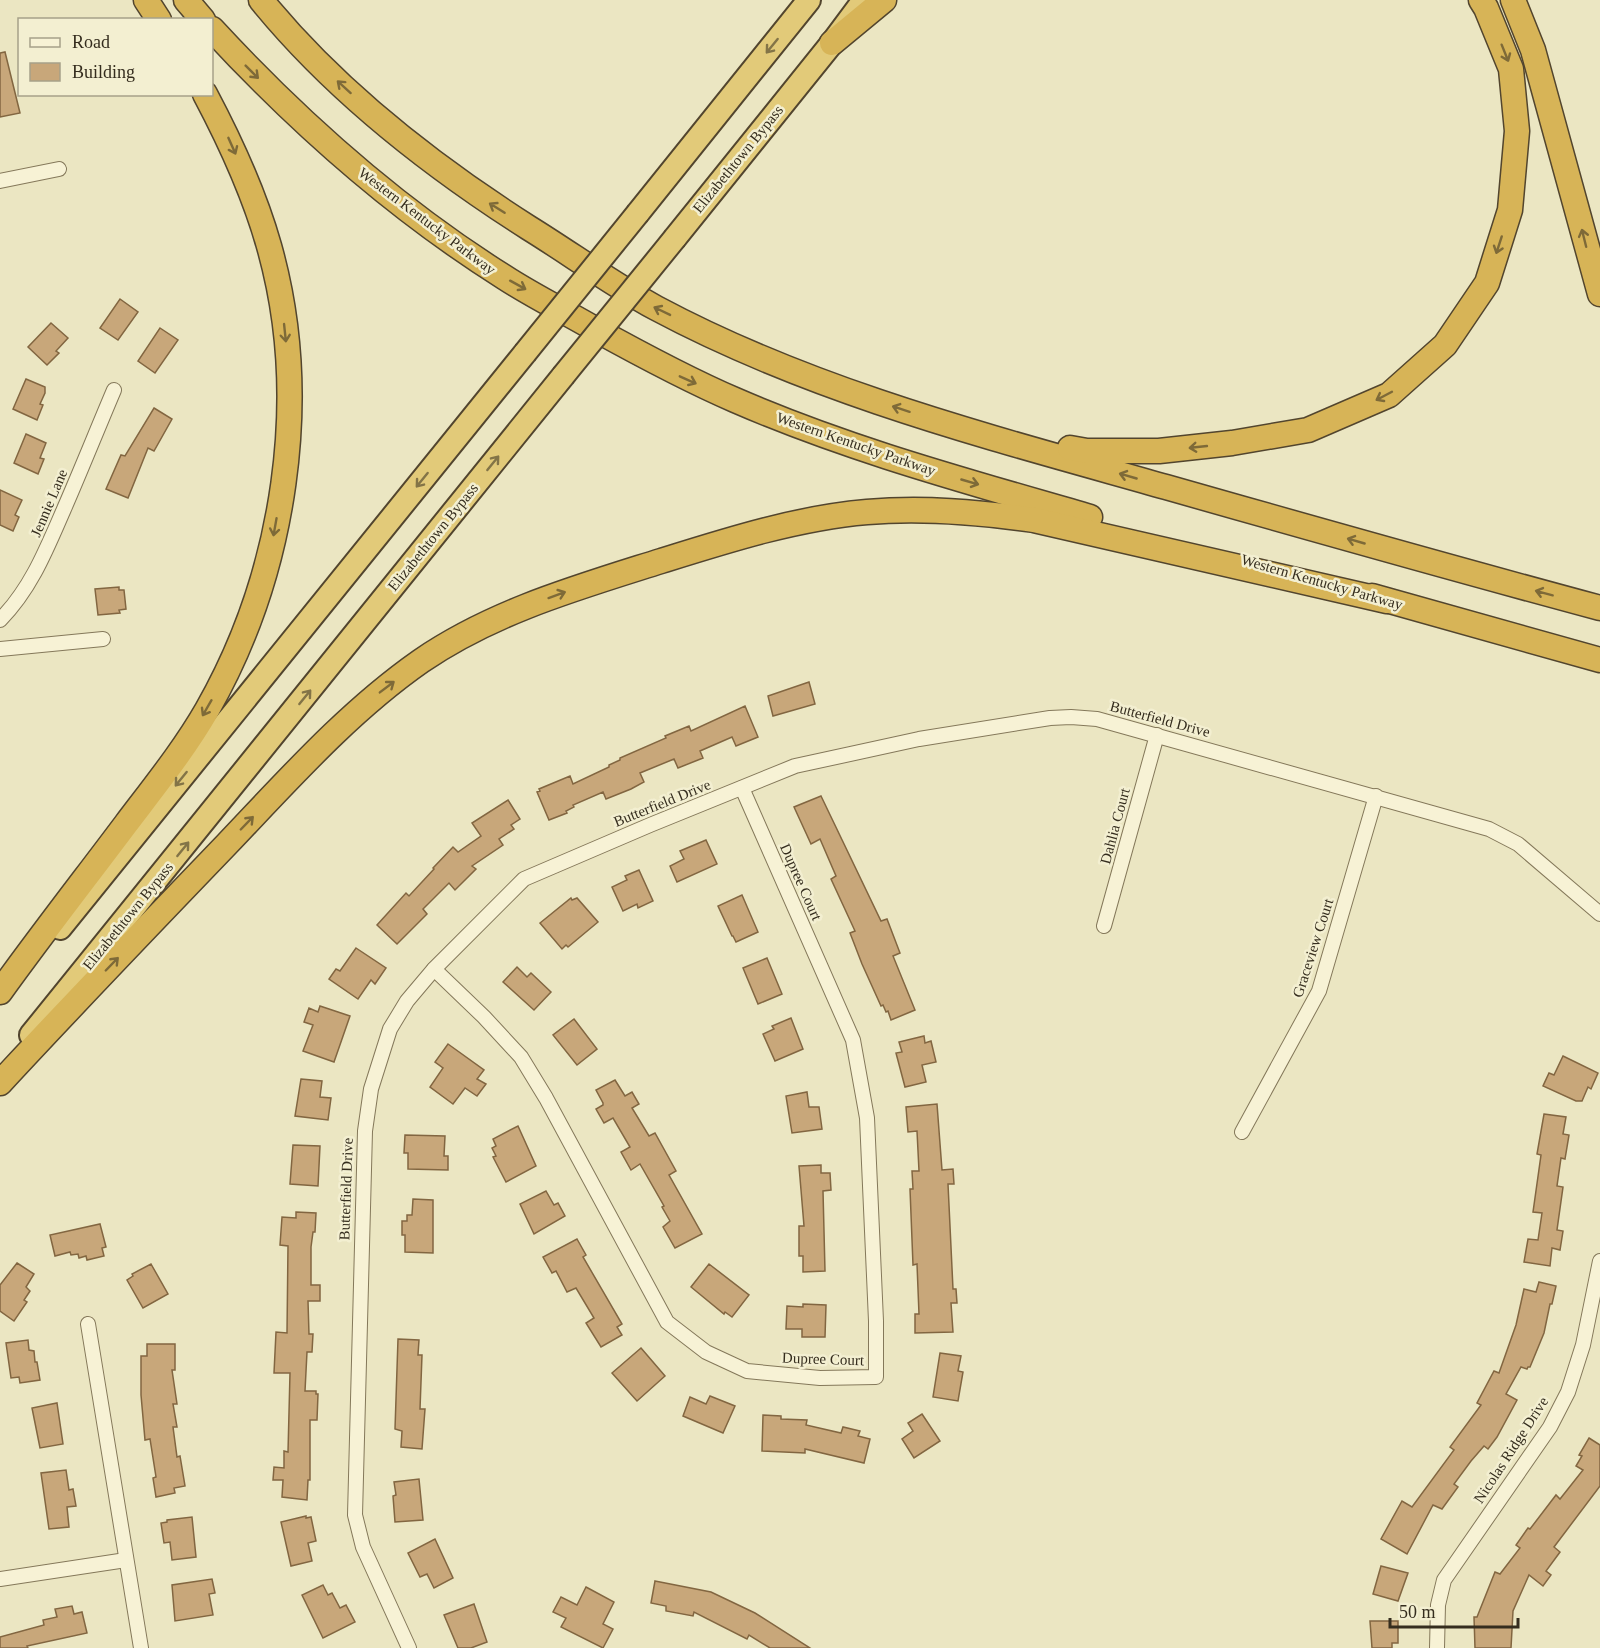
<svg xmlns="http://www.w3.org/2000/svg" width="1600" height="1648" viewBox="0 0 1600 1648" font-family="Georgia,serif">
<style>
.building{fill:#c8a77a;stroke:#826641;stroke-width:1.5}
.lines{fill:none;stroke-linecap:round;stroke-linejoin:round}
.minor-casing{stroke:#84785a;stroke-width:16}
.trunk-casing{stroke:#52452e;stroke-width:26}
.motorway-casing{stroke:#52452e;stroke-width:27}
.minor{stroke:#f7f2d5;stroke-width:14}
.trunk{stroke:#e2ca79;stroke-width:22}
.motorway{stroke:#d7b457;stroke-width:24}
.trunk-bridge-casing{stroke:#52452e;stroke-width:26;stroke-linecap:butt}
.trunk-bridge{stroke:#e2ca79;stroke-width:22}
.oneway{stroke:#837447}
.oneway2{stroke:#7e6a38}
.labels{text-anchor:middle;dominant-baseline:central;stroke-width:5;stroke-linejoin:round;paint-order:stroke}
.street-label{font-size:15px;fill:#352d1e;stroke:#f3efd1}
</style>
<rect width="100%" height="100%" fill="#ebe6c2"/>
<g class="building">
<polygon points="5,52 20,113 0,117 0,53"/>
<polygon points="120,299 138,312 118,340 100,328"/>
<polygon points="51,323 68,338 56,351 59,353 47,365 28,347"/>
<polygon points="160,328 178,340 155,373 138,361"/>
<polygon points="26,379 45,387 45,393 40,404 43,405 37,420 13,409"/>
<polygon points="154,408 172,419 154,451 148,448 128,498 106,489 121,455 125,456"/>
<polygon points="26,434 46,443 40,458 44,459 38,474 14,463"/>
<polygon points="0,490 22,500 15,515 19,517 13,531 0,525"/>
<polygon points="119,587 119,590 124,590 126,609 119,610 120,613 98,615 95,589"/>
<polygon points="809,682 815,704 773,716 768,696"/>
<polygon points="745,706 758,737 736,746 732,737 700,751 703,758 678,768 674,759 640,773 644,782 631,789 606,799 603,792 573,805 574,807 566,811 567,813 549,820 537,792 540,791 539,789 570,776 573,784 609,767 609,765 620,760 620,758 666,738 665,736 689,726 691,731"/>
<polygon points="821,796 881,921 887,919 900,953 893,956 915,1010 891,1020 888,1011 886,1012 883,1005 881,1006 862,964 850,933 855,931 831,879 836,876 820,839 811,844 794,807"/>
<polygon points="508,800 520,819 511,825 514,829 499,839 503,845 472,866 476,869 455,890 449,883 423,909 427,914 397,944 377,925 406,893 409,896 434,869 433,868 453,847 458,852 481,836 472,823"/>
<polygon points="706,840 717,864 677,882 670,866 684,859 680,851"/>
<polygon points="639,870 653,901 638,908 637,904 623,911 612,887 627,880 625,876"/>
<polygon points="742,895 758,932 736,942 733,936 732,936 718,906"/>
<polygon points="571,898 572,900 577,898 598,922 568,947 566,945 562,949 540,923"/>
<polygon points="356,948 386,968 375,984 371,980 358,999 329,979 336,969 340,971"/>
<polygon points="767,958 782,994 758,1004 743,968"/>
<polygon points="517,967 527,977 531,973 551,992 534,1010 503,982"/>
<polygon points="320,1006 350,1016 334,1062 303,1051 313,1025 304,1022 309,1008 318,1012"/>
<polygon points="791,1018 803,1049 775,1061 763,1034 774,1029 772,1026"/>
<polygon points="574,1019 597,1049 577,1065 553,1035"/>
<polygon points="924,1036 925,1043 931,1041 936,1062 922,1065 926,1082 905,1087 896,1053 902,1052 899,1042"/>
<polygon points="448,1044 484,1070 477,1079 486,1084 477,1096 465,1088 453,1104 430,1087 443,1068 435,1062"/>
<polygon points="1563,1056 1598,1073 1591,1089 1588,1087 1582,1101 1576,1101 1543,1086 1549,1073 1554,1075"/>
<polygon points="301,1079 322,1081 320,1097 331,1098 328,1120 295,1116"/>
<polygon points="615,1080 625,1096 632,1092 639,1104 632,1108 649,1136 655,1133 676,1171 669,1175 702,1234 675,1248 663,1227 670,1221 662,1207 664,1206 640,1164 631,1170 621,1152 630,1147 613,1118 604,1123 596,1109 603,1105 603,1103 596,1090"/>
<polygon points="807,1092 809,1107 819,1107 822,1129 792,1133 786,1096"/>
<polygon points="937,1104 942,1170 953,1169 954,1184 948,1184 953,1289 956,1289 957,1303 951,1303 953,1332 915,1333 915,1314 919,1314 917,1264 913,1265 910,1189 913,1189 912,1171 919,1171 917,1131 908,1132 906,1107"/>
<polygon points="1544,1114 1566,1117 1563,1134 1569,1135 1565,1159 1561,1158 1557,1186 1563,1187 1557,1230 1563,1231 1560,1250 1552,1248 1550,1266 1524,1262 1528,1239 1538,1240 1542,1213 1533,1212 1541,1155 1537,1154"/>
<polygon points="518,1126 536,1166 506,1182 493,1157 496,1156 492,1148 496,1146 493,1139"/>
<polygon points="405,1135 445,1136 444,1156 448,1156 448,1170 408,1169 408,1153 404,1153"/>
<polygon points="293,1145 320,1146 318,1186 290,1184"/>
<polygon points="821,1165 821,1173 830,1173 831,1190 823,1191 825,1271 803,1272 803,1256 799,1256 799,1226 804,1226 799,1166"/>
<polygon points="546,1191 554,1205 558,1203 565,1216 534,1234 520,1204"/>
<polygon points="413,1199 433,1200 433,1253 405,1252 405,1235 402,1235 402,1221 407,1221 407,1215 412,1215"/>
<polygon points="296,1212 316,1213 315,1232 313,1232 311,1247 311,1285 320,1285 320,1301 308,1301 309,1334 313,1334 312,1352 307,1352 305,1391 316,1391 316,1394 318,1394 317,1420 310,1420 310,1480 308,1480 307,1500 282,1497 283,1480 273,1480 274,1467 284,1468 284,1451 288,1452 290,1373 274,1373 276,1332 287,1333 288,1246 280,1245 282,1217 296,1218"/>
<polygon points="100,1224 106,1247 102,1248 104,1256 87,1260 86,1256 79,1258 78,1254 71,1255 70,1252 55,1256 50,1235"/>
<polygon points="577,1239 586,1255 583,1257 622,1324 617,1327 622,1335 601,1347 586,1323 594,1318 576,1288 567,1292 556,1271 552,1273 543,1257"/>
<polygon points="17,1263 34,1274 26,1287 30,1291 24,1300 27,1302 14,1321 0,1311 0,1285"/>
<polygon points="151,1264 168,1294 143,1308 127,1280 133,1276 132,1274"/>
<polygon points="709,1264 749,1295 732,1317 725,1312 724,1314 691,1287"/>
<polygon points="1539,1282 1556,1286 1552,1304 1550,1304 1544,1333 1530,1367 1528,1367 1527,1369 1521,1367 1506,1394 1517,1400 1497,1437 1488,1449 1484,1446 1471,1461 1454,1484 1458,1487 1442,1509 1433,1505 1407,1554 1381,1539 1402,1501 1412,1507 1454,1450 1450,1447 1481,1405 1477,1403 1494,1371 1499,1373 1516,1325 1524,1289 1536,1292"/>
<polygon points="803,1304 826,1305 825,1337 802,1337 802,1329 786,1329 787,1306 803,1307"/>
<polygon points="398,1339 419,1340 418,1355 422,1355 420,1409 425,1409 422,1449 401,1447 402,1431 395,1429"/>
<polygon points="28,1340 29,1350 34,1351 35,1362 37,1362 40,1380 20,1383 19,1377 11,1378 6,1343"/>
<polygon points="147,1344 175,1344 175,1370 172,1370 177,1404 173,1404 177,1427 173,1427 177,1457 180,1456 185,1486 174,1488 175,1493 156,1497 153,1478 156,1477 150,1439 145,1440 141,1395 141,1356 147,1356"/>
<polygon points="641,1348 665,1376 637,1401 612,1373"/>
<polygon points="940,1353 961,1356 958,1371 963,1372 958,1401 933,1397"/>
<polygon points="710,1396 735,1406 723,1433 683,1416 690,1397 706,1404"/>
<polygon points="57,1403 63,1444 40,1448 32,1408"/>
<polygon points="922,1414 940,1441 914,1458 902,1439 913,1431 908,1423"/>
<polygon points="763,1415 781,1416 781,1419 807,1420 806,1425 841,1433 843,1427 860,1431 858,1436 870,1439 864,1463 805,1449 805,1453 762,1451"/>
<polygon points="1589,1438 1600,1445 1600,1486 1554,1547 1560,1552 1546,1571 1551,1575 1543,1586 1529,1575 1513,1611 1511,1648 1475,1648 1474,1617 1477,1617 1495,1572 1500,1574 1520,1548 1516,1545 1528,1528 1530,1529 1556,1495 1560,1499 1583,1470 1576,1466 1582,1456 1579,1455"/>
<polygon points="66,1470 69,1490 73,1489 76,1506 67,1507 69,1527 49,1529 41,1473"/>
<polygon points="419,1479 423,1520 395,1522 393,1496 396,1495 394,1482"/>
<polygon points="306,1516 306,1518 311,1517 316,1541 308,1543 312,1561 291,1566 281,1522"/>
<polygon points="192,1517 196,1557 172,1560 170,1542 164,1543 161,1523 167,1522 167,1520"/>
<polygon points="435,1539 453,1578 434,1588 427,1574 420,1577 408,1553"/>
<polygon points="1381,1566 1408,1573 1398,1601 1373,1594"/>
<polygon points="212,1579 215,1593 209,1594 213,1615 175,1621 172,1585"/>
<polygon points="655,1581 711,1592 755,1613 810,1648 770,1648 749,1635 747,1639 694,1612 693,1616 666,1611 666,1606 651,1603"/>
<polygon points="323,1585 328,1595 332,1593 340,1608 346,1605 355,1622 323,1638 302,1595"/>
<polygon points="586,1587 614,1602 603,1624 613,1629 603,1648 561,1627 566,1618 553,1612 561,1597 577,1605"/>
<polygon points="474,1604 487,1642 471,1648 458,1648 444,1615"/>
<polygon points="72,1606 74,1614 82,1612 87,1633 27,1646 28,1648 0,1648 0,1637 44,1625 43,1620 57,1617 55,1609"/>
<polygon points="1370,1621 1398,1621 1398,1643 1392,1643 1392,1648 1372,1648"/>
</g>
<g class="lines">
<g class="minor-casing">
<g id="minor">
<polyline points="0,181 59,169"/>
<path d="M0,620C31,589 47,548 64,509C81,470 97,430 114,390"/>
<polyline points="0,649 103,639"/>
<polyline points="1104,926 1157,735"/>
<polyline points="434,969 484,1017 521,1057 546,1098 667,1322 706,1352 747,1371 820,1378 876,1377 876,1321 867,1118 853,1040 742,788"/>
<polyline points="1242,1132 1319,991 1376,796"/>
<polyline points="88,1324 141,1648"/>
<polyline points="0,1579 126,1560"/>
<polyline points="409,1648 363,1547 355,1515 365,1131 371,1089 390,1029 407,1001 434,969 524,879 650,825 795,766 919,739 1050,718 1071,717 1097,719 1489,829 1518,844 1600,914"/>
<polyline points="1437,1648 1438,1605 1444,1580 1550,1427 1568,1392 1583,1345 1600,1261"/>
</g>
</g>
<g class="trunk-casing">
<g id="trunk">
<polyline points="638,213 809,0"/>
<polyline points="675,238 832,43 864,0"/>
<polyline points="60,928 525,353"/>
<polyline points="31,1035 563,376"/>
</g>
</g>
<g class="motorway-casing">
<g id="motorway">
<polyline points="146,0 159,20"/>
<polyline points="186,0 203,20"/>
<path d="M261,0C335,91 430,165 529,228C571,254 612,284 656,308C815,393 993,438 1166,487C1310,528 1455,569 1600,608"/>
<polyline points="1513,0 1533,50 1600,294"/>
<path d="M212,29C299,123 396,209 504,277C533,296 564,311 593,328C640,354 686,379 735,400C850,450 970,482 1090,517"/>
<polyline points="832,43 884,0"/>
<polyline points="1070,448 1087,451 1159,451 1232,443 1308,430 1389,395 1445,345 1487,283 1510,210 1517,131 1511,69 1486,8 1481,0"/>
<polyline points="1372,596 1600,660"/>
<path d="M0,992C41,935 84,880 126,824C154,787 184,750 207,710C285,573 312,398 269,246C254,193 231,143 205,94"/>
<path d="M0,1083C75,1002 151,923 227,844C288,780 348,712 421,661C494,611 579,587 661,561C728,540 797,518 867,512C923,507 978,512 1034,520L1387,601"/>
</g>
</g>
<use href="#minor" class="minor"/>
<use href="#trunk" class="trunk"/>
<use href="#motorway" class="motorway"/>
<g class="trunk-bridge-casing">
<g id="trunk-bridge">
<polyline points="525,353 638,213"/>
<polyline points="563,376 675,238"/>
</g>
</g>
<use href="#trunk-bridge" class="trunk-bridge"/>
</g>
<defs><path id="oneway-shaft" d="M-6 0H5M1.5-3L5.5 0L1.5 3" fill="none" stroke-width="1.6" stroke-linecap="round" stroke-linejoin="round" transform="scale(1.5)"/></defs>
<g class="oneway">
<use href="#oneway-shaft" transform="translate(772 46) rotate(129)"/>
<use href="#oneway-shaft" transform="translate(493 463) rotate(-51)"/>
<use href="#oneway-shaft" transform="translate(422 480) rotate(129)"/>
<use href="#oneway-shaft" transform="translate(305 697) rotate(-51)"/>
<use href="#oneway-shaft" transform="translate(181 779) rotate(129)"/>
<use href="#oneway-shaft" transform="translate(183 849) rotate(-51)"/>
</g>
<g class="oneway2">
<use href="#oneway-shaft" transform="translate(1505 53) rotate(68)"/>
<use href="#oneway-shaft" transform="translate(252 72) rotate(45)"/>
<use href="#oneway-shaft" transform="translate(344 87) rotate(-138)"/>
<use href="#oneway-shaft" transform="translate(232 146) rotate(66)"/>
<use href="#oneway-shaft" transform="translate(497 208) rotate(-148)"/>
<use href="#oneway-shaft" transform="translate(1584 238) rotate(-104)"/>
<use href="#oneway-shaft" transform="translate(1499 245) rotate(108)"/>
<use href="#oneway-shaft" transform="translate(518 285) rotate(29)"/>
<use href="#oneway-shaft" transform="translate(662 311) rotate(-154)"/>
<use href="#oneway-shaft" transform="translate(285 333) rotate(84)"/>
<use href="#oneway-shaft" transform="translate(688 380) rotate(24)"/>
<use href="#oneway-shaft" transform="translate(1384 396) rotate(152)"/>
<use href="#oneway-shaft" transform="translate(901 409) rotate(-162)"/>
<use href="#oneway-shaft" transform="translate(1198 447) rotate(174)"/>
<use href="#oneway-shaft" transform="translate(1128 476) rotate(-164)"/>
<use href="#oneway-shaft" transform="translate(970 482) rotate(16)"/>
<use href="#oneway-shaft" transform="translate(275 527) rotate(100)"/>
<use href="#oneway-shaft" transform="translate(1356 541) rotate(-164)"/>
<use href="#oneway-shaft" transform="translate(1544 593) rotate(-165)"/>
<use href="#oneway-shaft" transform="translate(557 595) rotate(-20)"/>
<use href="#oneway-shaft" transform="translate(387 687) rotate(-37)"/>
<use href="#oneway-shaft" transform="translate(207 708) rotate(120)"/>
<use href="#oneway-shaft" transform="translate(247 823) rotate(-46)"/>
<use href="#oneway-shaft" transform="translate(112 964) rotate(-46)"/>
</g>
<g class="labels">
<g class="street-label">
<text transform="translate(738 159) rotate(-51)">Elizabethtown Bypass</text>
<text transform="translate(427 221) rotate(37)">Western Kentucky Parkway</text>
<text transform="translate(856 444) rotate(19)">Western Kentucky Parkway</text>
<text transform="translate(49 503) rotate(-67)">Jennie Lane</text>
<text transform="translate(433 537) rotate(-51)">Elizabethtown Bypass</text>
<text transform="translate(1322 582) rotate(16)">Western Kentucky Parkway</text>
<text transform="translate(1160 719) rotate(15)">Butterfield Drive</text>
<text transform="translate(662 803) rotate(-22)">Butterfield Drive</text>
<text transform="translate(1115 826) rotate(-75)">Dahlia Court</text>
<text transform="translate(801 882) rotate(66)">Dupree Court</text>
<text transform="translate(128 916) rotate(-51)">Elizabethtown Bypass</text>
<text transform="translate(1313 948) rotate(-72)">Graceview Court</text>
<text transform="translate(346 1189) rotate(-88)">Butterfield Drive</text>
<text transform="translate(823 1359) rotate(2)">Dupree Court</text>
<text transform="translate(1511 1450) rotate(-57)">Nicolas Ridge Drive</text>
</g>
</g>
<rect x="18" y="18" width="195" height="78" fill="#f3efd1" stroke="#a7a189" stroke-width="1.5"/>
<rect x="30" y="38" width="30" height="9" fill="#f7f2d5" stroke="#a7a189" stroke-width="1.5"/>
<text x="72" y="48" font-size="18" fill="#352d1e">Road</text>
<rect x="30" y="63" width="30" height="18" fill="#c8a77a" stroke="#a7a189" stroke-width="1.5"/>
<text x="72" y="78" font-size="18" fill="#352d1e">Building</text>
<path d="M1390 1618v9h128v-9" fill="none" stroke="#352d1e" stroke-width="3"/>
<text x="1399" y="1618" font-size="18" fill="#352d1e" stroke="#f3efd1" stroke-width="4.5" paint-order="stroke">50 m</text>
</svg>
